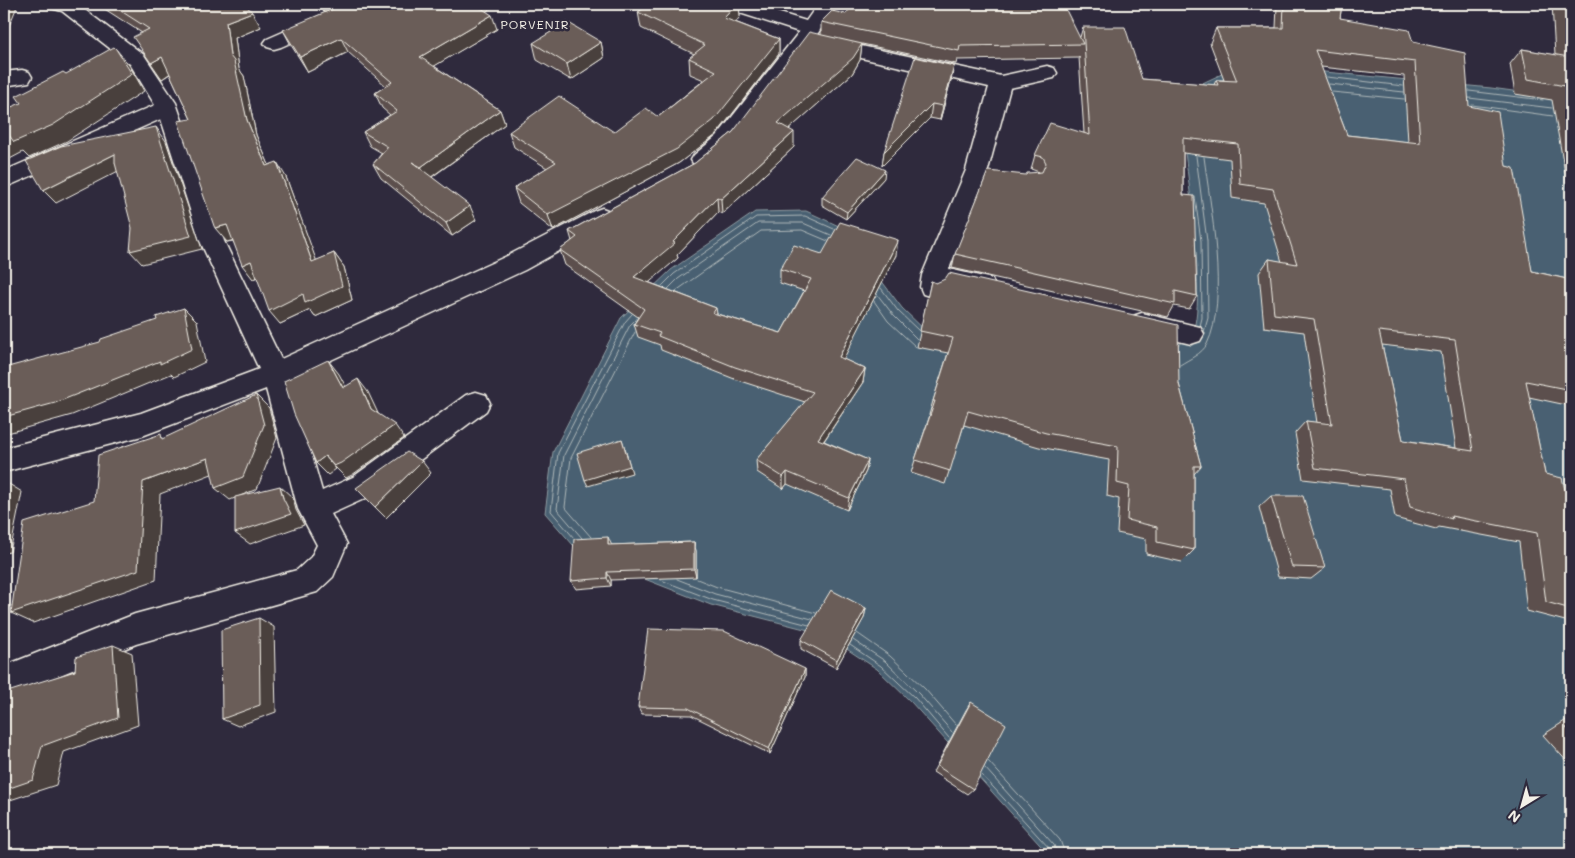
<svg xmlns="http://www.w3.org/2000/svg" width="1575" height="858" viewBox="0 0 1575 858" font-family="Mali,sans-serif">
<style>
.water{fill:#486172;stroke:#8d9ba1}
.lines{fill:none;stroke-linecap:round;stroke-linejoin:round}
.shore{stroke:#afb7b9;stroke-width:1}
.street-casing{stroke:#f4f1e8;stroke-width:3}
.street{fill:#2f2a3d;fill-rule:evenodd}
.wall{fill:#5b504d;stroke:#f4f1e8;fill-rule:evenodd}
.shaded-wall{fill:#4a413e;stroke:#f4f1e8}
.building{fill:#6a5d59;stroke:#f4f1e8;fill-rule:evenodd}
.labels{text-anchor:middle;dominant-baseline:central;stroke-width:5;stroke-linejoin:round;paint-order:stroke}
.far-neighbourhood-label{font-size:12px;letter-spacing:1px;fill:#f4f1e8;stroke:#2f2a3d}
</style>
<rect width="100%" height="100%" fill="#2f2a3d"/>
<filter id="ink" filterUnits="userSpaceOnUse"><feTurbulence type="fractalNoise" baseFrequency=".02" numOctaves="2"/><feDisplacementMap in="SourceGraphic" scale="10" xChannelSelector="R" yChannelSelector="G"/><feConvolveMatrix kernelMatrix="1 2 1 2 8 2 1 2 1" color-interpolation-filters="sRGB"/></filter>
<g filter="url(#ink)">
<path class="water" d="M1325,72L1491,88L1571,99V854H1048L911,702L877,669L824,634L711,605L581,554L545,513L553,452L621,318L671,270L755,212L806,211L841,227L902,308L931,336L1163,353C1171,348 1186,342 1191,334C1210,308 1182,134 1177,95L1224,73Z"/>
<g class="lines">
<g class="shore">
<polyline points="1327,77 1403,86"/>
<polyline points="1329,84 1404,92"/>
<polyline points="1469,91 1543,100"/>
<polyline points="1332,92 1404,99"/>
<polyline points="1469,98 1552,108"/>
<polyline points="1472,105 1553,116"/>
<polyline points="1196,156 1207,241 1208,318 1204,332"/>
<polyline points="1195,197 1201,241 1202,318 1200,326"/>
<polyline points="662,286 674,274 756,217 805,216 834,229"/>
<polyline points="881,288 898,311 919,331"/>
<polyline points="668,289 678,279 758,223 803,223 831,235"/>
<polyline points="676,291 761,231 802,230 828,241"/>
<polyline points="877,294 894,316 917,339"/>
<polyline points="874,301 888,321 916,347"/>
<path d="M1180,365C1189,359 1202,354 1207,344C1229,301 1210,204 1204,157"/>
<polyline points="591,537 565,507 571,458 635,332"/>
<polyline points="574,538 551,511 558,453 625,322 632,314"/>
<polyline points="582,538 557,509 564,455 630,325 635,320"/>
<polyline points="677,579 715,594 812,619"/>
<polyline points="697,579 717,587 816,613"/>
<polyline points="661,580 713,600 809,625"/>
<polyline points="857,633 890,656 925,689 956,725"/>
<polyline points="853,640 885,661 919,694 952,732"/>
<polyline points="850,645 881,666 915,698 949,738"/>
<polyline points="988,761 1060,840 1065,854"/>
<polyline points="985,768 1054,845 1057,854"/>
<polyline points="982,775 1050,849 1051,854"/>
</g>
<g class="street-casing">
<g id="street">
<polygon points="48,4 77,4 144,55 176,103 224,241 281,359 507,256 594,211 602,208 610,211 614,217 610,223 525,270 290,379 322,491 353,477 466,395 476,392 486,395 490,403 486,411 373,495 331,514 347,544 333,577 317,592 136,644 4,698 4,666 135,614 297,570 311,557 317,545 298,509 266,389 142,436 4,472 4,448 141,413 259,369 200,241 161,119 4,188 4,171 155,105 130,64 62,11 51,8"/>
<polygon points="347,4 373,4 370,8 281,47 274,49 267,47 264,43 267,39"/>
<polygon points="722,4 750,4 806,21 818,4 837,4 818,33 733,146 710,165 702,168 694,165 691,160 694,155 717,136 799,32 724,8"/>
<polygon points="824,38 1001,76 1047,66 1054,68 1057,73 1054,78 1010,88 988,170 949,269 992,279 995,286 992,293 983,296 944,287 941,294 932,297 923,294 920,287 922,275 966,170 989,87 817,48 814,44 817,40"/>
<polygon points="22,70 29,72 32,77 29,82 4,86 4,72"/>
<polygon points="1142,313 1200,327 1204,334 1200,341 1191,344 1133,330 1129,323 1133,316"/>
</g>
</g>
<use href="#street" class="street"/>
</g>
<g class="wall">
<polygon points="97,4 186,4 188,6 261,27 235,38 239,69 244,76 256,135 269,165 286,177 316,261 334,253 344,267 352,300 315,317 310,310 280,324 257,277 253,279 233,241 227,242 191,119 170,74 162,79 142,33"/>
<polygon points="316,4 343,4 324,12"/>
<polygon points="650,4 739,4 740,17 735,22 779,39 779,54 716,135 679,163 553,230 519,203 514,188 547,168 514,147 509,132 614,132 658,117 704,80 690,74 689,58 694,54 641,28 638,12"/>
<path d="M1268,4H1342L1340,18L1413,42L1469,106L1506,166L1532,271L1571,280V406L1529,397L1545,474L1571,513V621L1569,622L1527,611L1519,542L1439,527L1436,529L1395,518L1390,489L1303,479L1295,433L1306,421L1317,423L1304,332L1264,327L1259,273L1269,259L1282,262L1264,203L1232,198L1230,159L1183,153V195L1197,296L1189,309L1174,306L1168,317L952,268L955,254L1026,175L1039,172L1031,169L1035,155L1084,133L1079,57V58L957,60L956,64L862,44L860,60L852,74L789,129L794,147L722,214L718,212L677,255L678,258L648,282L716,308L717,314L781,333L804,291L780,283V269L822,254L896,255L843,359L865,369L863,382L824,441L868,460L866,471L847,510L787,484L783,489L757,472L756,460L805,402L737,380L661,350L660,345L638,337L634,324L638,317L565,265L560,250L572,241L569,231L695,163L733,132L821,35V22L846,14L1080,37L1083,27L1142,79L1214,85L1216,80H1224L1210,43L1216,28H1276L1277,5ZM1321,67L1404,76L1408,142L1347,135ZM1382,345L1441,352L1456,448L1403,440Z"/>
<polygon points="1552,4 1571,4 1571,206 1552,100 1515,94 1510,64 1522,49 1555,55"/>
<polygon points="486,11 497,29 434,66 500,110 505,124 432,177 476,220 452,236 381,178 373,164 382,153 370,146 363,132 390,115 382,108 375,93 386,86 348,52 308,72 291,45 283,30"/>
<polygon points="601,42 604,58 571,80 537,60 533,43"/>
<polygon points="954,66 951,80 940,120 930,118 882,166 884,152"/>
<polygon points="884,178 846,219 822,205 822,197"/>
<polygon points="931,281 1179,384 1201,466 1194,474 1194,550 1182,562 1146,554 1146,539 1117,533 1119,499 1107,496 1109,460 1039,447 964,425 945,484 911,473 915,460 930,415 929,415 933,401 948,353 917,347"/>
<polygon points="1271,496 1325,568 1311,579 1278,577 1259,507"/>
<polygon points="694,542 696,551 696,577 611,580 611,586 576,589 571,581 611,545"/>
<polygon points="866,608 864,618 836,668 801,649 801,640"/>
<polygon points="805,669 805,677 770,754 691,715 642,714 638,707"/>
<polygon points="971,702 973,789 967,794 933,772 966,710"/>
<polygon points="1571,717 1571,766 1543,735"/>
</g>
<g class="shaded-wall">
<polygon points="4,4 18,4 4,38"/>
<polygon points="320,4 343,4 324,12"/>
<polygon points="473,4 498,4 477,17"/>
<polygon points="737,4 739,4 740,17 725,34 724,18"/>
<polygon points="252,12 261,27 235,38 239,69 244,76 256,135 276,181 266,166 247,120 230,56 226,22"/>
<polygon points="492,15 497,29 426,71 420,57"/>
<polygon points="341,38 348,52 308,72 300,57"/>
<polygon points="779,39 779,54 716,135 679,163 553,230 548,215"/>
<polygon points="601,42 604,58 571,80 567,64"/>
<polygon points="862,44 860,60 852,74 778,139 778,123"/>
<polygon points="116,49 129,65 144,91 67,141 29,158 23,152 4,162 4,138"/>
<polygon points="162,57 172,72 162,79 151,63"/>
<polygon points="954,66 951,80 940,120 943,106"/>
<polygon points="932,104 930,118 882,166 884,152"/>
<polygon points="500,110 505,124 427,180 421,167"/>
<polygon points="156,127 166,141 202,249 142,264 130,251"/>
<polygon points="794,132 794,147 722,214 721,199"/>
<polygon points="115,154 126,167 56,203 43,190"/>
<polygon points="277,162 286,177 322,276 312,262"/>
<polygon points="885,170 884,178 846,219 847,212"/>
<polygon points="717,197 718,212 677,255 678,258 638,292 634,277 673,242"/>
<polygon points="470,206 476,220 452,236 446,223"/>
<polygon points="227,225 238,239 227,242 215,228"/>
<polygon points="898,240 896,255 838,370 839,357"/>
<polygon points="334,253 344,267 352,300 315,317 310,310 280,324 269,311"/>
<polygon points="251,261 262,275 253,279 242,265"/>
<polygon points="184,308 197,321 205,362 174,377 171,374 72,415 4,434 4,417"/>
<polygon points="328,360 339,374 354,402 343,388"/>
<polygon points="865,369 863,382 817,451 818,439"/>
<polygon points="358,379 368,392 382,422 371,409"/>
<polygon points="256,395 269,408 277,438 257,489 230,500 215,488"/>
<polygon points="395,425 404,438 352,475 346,478 334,466"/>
<polygon points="622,439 632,473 588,486 585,480"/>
<polygon points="325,456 336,469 328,475 316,463"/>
<polygon points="208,458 222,470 160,494 156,580 33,623 11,613 143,482"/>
<polygon points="868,460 866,471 847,510 849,498"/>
<polygon points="422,461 431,473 386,518 375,507"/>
<polygon points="787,472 787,484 783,489 783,477"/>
<polygon points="4,481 22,492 10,552 4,553"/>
<polygon points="280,486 293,498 296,510 304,525 250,544 235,533 283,498"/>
<polygon points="608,537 612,546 608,545"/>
<polygon points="694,542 696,551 696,577 694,569"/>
<polygon points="607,572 611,580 611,586 607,578"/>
<polygon points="866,608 864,618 836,668 837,660"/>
<polygon points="259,618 274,627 276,712 238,726 222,719"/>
<polygon points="113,645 132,653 138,725 64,752 56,785 4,802 4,790 42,746"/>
<polygon points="805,669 805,677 770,754 769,749"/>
</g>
<g class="building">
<polygon points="110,4 186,4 188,6 193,4 245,4 252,12 226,22 230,56 234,61 247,120 266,166 277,162 312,262 334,253 342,286 305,303 303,294 269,311 251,261 242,265 227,225 215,228 214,226 178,121 191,119 162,57 151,63 133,37 149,29"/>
<polygon points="345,4 475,4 492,15 420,57 500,110 421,167 412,162 470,206 446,223 373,164 388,147 363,132 397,111 375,93 392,82 341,38 300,57 283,30"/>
<polygon points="650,4 737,4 724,18 779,39 714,120 677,149 548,215 514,188 556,162 509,132 559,96 614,132 646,108 658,117 716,71 689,58 705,45 638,12"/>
<polygon points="853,4 1063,4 1083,44 960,46 959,51 821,22 832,11 846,14"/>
<path d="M1284,4H1342L1340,18L1409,30L1413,42L1465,53L1469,106L1498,112L1506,166L1514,168L1532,271L1571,280V390L1526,381L1545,474L1562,478L1571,513V609L1546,602L1537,533L1451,516L1452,519L1410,507L1404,479L1315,468L1306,421L1332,424L1314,319L1274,314L1269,259L1297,264L1273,189L1240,184L1238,144L1183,138V195L1194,196L1197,296L1175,291V304L955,254L988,171L1026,175L1027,173L1042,172L1046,163L1043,157L1035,155L1050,123L1090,135L1083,27H1125L1142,79L1218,85L1216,80L1237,81L1216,28H1283ZM1315,50L1415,62L1420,143L1347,135ZM1379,331L1455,340L1473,451L1403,440Z"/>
<polygon points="1565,4 1571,4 1571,118 1565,86 1528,79 1522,49 1569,57"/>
<polygon points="567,22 601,42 567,64 533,43"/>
<polygon points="809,32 862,44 853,58 778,123 794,132 721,199 717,197 673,242 675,243 634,277 716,308 713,313 781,333 811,279 780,269 794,245 822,254 840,222 898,240 839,357 865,369 818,439 868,460 849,498 787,472 783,477 756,460 813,392 735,367 658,336 660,333 634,324 644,309 560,250 577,237 569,231 695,163 733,132"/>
<polygon points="114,47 116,49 132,74 53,125 14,142 9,135 4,138 4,110 21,103 16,96 63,72 66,74"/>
<polygon points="915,57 954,66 943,106 932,104 884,152"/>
<polygon points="156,127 191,236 130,251 132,228 115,163 115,154 43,190 26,161 61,146"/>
<polygon points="857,157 885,170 847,212 822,197"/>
<polygon points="949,273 1178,325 1179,384 1201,466 1194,466 1194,550 1157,542 1157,527 1127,520 1129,486 1117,483 1118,446 1046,433 968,411 950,471 915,460 935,401 933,401 953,338 920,331 931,281 936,283 945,279"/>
<polygon points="184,308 192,349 160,364 160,361 55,403 4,417 4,368 100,342 101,339 157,320 156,317"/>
<polygon points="328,360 343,388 358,379 371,409 395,425 341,463 334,466 325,456 316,463 294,414 284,381"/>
<polygon points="256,395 264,425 243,477 215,488 208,458 143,482 138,570 11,613 24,523 94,501 98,455 161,434 162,439"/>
<polygon points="622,439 630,466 585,480 577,453"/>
<polygon points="407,452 422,461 375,507 356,488"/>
<polygon points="280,486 283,498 291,514 235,533 235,497"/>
<polygon points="1271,496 1303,496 1325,568 1292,567"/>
<polygon points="608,537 608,545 694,542 694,569 607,572 607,578 571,581 574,539"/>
<polygon points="831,590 866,608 837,660 801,640"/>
<polygon points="259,618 260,705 222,719 221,630"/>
<polygon points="648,629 724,631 805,669 769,749 688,708 638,707"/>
<polygon points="113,645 118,718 42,746 33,780 4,790 4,693 75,671 76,657"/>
<polygon points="971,702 1006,724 973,789 937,766"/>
<polygon points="1571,725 1571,734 1566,728"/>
</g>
</g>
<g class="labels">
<g class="far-neighbourhood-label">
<text x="535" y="24">PORVENIR</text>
</g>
</g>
<rect width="1575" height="858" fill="none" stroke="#2f2a3d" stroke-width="20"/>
<rect x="10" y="10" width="1555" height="838" fill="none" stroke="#f4f1e8" stroke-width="2" filter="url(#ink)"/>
<g transform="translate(1522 806) rotate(217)" stroke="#2f2a3d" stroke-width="4" paint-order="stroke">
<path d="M0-4L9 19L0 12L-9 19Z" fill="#f4f1e8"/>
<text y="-8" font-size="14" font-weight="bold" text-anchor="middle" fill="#f4f1e8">N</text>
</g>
</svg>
